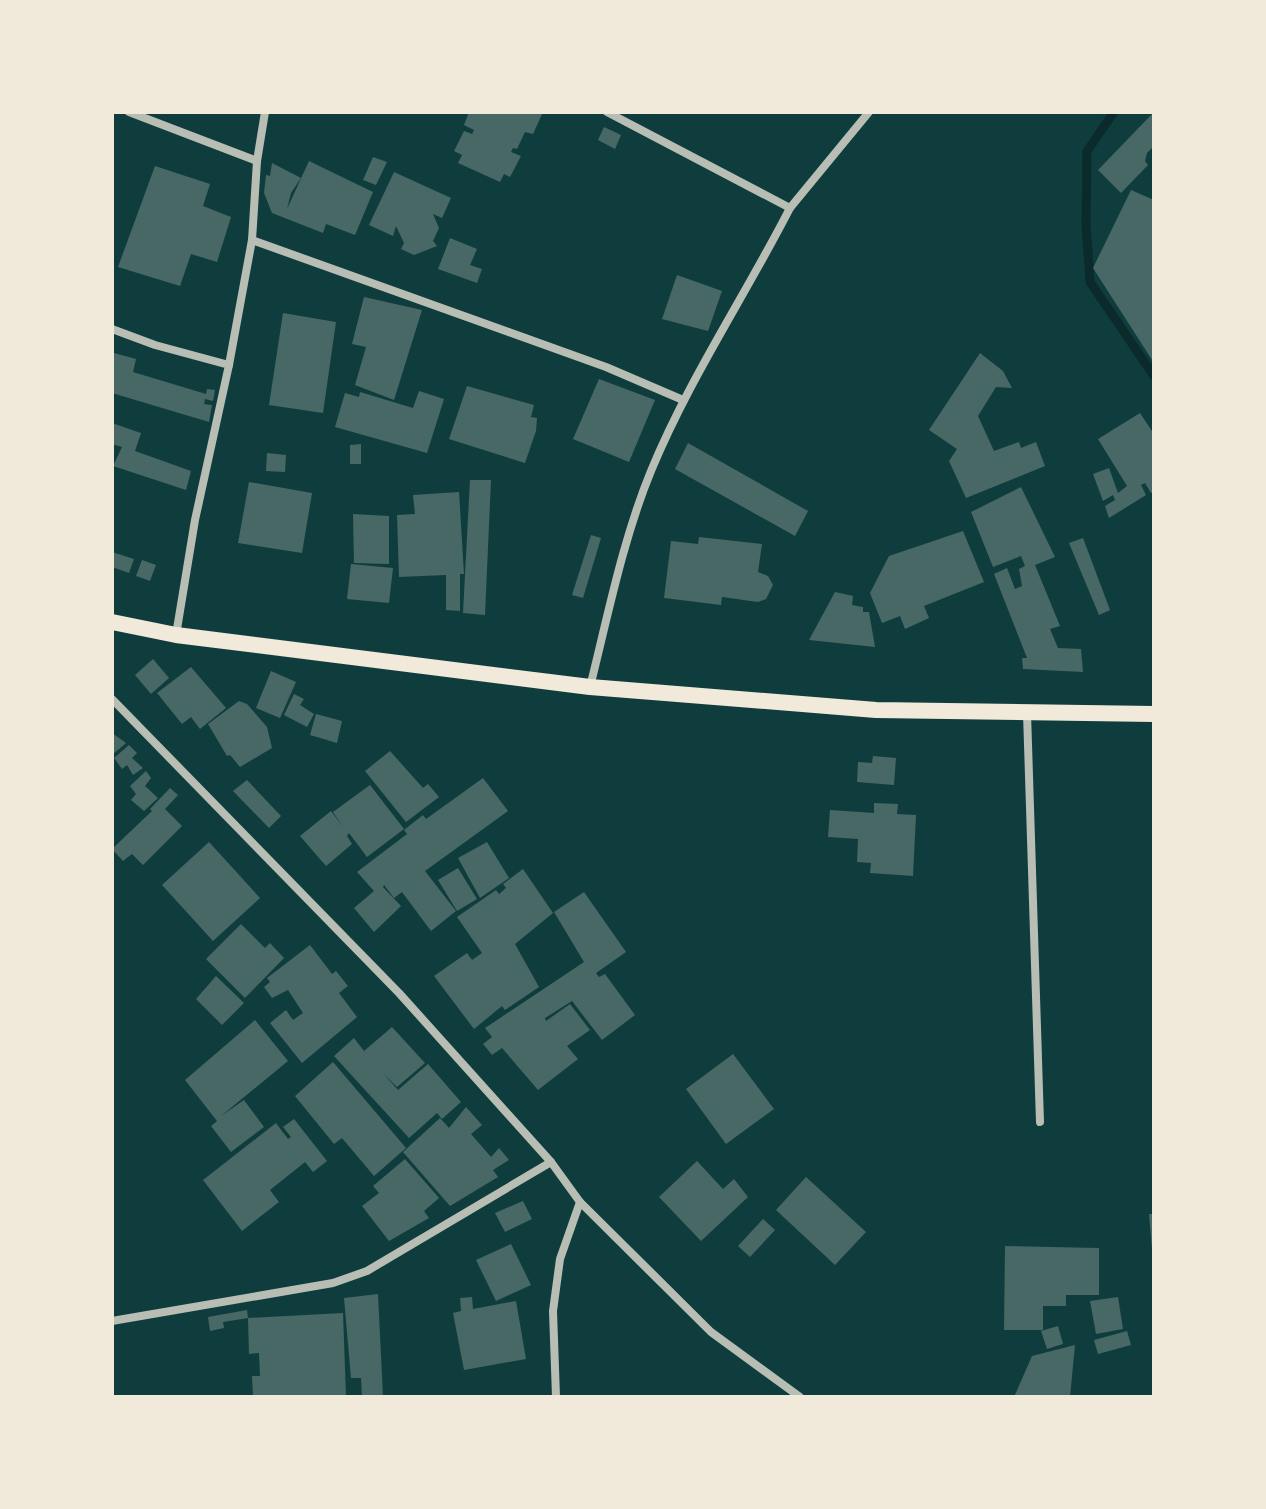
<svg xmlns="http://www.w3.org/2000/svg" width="1266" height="1509" viewBox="0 0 1266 1509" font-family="'Sofia Sans Condensed',sans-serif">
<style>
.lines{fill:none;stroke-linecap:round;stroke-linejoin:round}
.stream{stroke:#0a2a2b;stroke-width:9}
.building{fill:#486865}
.minor{stroke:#b8beb3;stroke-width:8}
.secondary{stroke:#f1e9da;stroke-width:16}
</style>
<rect width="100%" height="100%" fill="#0f3d3e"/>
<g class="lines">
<polyline class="stream" points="1114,112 1087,151 1086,224 1090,282 1154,376"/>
</g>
<g class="building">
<polygon points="469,112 543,112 533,134 525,132 517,149 513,148 511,152 521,156 510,177 504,174 500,182 458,163 462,155 454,151 464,131 472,134 474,130 464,125"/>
<polygon points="1154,112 1154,146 1147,153 1145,161 1148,165 1121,193 1098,170"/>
<polygon points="604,127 621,135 615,149 598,140"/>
<polygon points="373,157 387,162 376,185 363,180"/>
<polygon points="309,161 373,192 355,235 326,224 323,233 272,213 264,193 266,175 270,176 272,163 301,178 291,193 287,209"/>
<polygon points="155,166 210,184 203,206 231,217 217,262 191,254 180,286 118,267"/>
<polygon points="394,172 451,198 442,218 433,214 439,228 433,241 437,246 414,255 401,249 404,243 396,226 393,236 369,225"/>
<polygon points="1131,190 1154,200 1154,363 1093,268"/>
<polygon points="450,238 477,249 470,265 482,269 477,283 438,269"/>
<polygon points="677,275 722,291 708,331 662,319"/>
<polygon points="364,297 422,310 394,400 355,385 366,347 352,344"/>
<polygon points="283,313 336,322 323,413 269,405"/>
<polygon points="114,353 136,359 133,372 206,394 207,389 215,390 213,401 205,399 204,404 212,405 209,422 112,393"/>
<polygon points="980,353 1003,371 1012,388 996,387 978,416 994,451 1019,442 1021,448 1036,442 1045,466 966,498 949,461 957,449 929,430"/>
<polygon points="599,379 655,400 629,462 573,439"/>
<polygon points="467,386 534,405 531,417 537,418 536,431 525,463 449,439"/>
<polygon points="419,391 444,399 427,453 335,427 345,393 359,397 360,392 413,408"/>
<polygon points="1140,413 1154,434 1154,491 1151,493 1145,483 1141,485 1146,495 1109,518 1105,506 1115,500 1113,495 1103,501 1093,474 1109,468 1118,493 1127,486 1098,439"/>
<polygon points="112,423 141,433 135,451 191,471 186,490 113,466 122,447 112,444"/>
<polygon points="688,443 808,511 795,536 675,469"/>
<polygon points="361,444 361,464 350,464 350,445"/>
<polygon points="267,453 286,455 285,472 266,471"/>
<polygon points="470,480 491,480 485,615 463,613"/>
<polygon points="249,482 312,493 302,553 238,543"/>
<polygon points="1021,487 1055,557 1035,565 1060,626 1050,629 1058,648 1081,649 1083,672 1023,669 1022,658 1027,658 994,574 1007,568 1015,589 1022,586 1019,569 1025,566 1021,556 993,567 971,512"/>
<polygon points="459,492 464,574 460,574 460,611 446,610 446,575 399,577 397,515 415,514 413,495"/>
<polygon points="353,514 389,516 389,564 354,563"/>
<polygon points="963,531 984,582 924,606 929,618 905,629 900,616 882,623 870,593 889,556"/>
<polygon points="591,535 601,538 583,598 572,595"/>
<polygon points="699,537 762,544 758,572 768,576 773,585 766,599 758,602 722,597 721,605 664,598 671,541 698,544"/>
<polygon points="1083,538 1110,610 1099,615 1069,543"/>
<polygon points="112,552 134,559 129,573 112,567"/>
<polygon points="142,560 156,565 150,581 136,576"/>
<polygon points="351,564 393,568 389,603 347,599"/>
<polygon points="835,592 853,596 852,605 863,607 863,612 869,612 875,647 809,640"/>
<polygon points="153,659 169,678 151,694 135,675"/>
<polygon points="191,667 226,708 200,729 191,717 182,724 157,693"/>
<polygon points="271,671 296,682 280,718 256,708"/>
<polygon points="294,694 304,699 300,705 314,714 307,727 284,715"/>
<polygon points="239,701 247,704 267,727 272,748 240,767 230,755 227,756 208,724"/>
<polygon points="316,714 342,721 337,743 310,735"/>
<polygon points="112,733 126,743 112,755"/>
<polygon points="129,745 137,753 132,758 143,768 133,775 127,765 122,769 114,758"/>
<polygon points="390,751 423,788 428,784 439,797 406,822 365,771"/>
<polygon points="873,756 896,758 894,785 857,782 858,762 872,763"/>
<polygon points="146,771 151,778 145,786 158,798 144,811 131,800 136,794 130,786"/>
<polygon points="483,778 508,811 425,871 456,911 431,931 402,892 394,898 384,885 383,887 401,906 374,932 354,908 374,891 357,872 407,834 404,830 423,815 426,819"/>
<polygon points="247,780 281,816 269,828 233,791"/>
<polygon points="370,785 404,829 367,857 349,833 347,836 352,844 326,866 300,836 331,811 343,827 333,812"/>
<polygon points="170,788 178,795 165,809 182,826 143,865 132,854 123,861 112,849 152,811 150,809"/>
<polygon points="874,803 898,804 897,814 916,815 913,876 870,873 871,863 857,862 858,839 828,837 830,810 874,813"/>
<polygon points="209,842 260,898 213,941 162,885"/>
<polygon points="487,842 509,878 480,898 458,858"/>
<polygon points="458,868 477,899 457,911 438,880"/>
<polygon points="523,869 553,913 515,944 539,987 505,1010 502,1006 474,1029 434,976 467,953 472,960 482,953 457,917 496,890 499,894 506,888 503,884"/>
<polygon points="584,892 626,952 596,973 599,977 605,974 635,1015 602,1040 572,1001 545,1018 546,1021 570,1004 590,1030 567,1046 578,1059 538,1090 502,1048 492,1055 483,1044 492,1037 485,1028 584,962 554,912"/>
<polygon points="241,924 265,948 270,943 284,958 245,998 206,959"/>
<polygon points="310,945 332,974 336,971 348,986 339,993 357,1017 302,1063 270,1023 286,1010 293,1020 303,1013 288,990 272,998 264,987 270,982 267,978"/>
<polygon points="216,976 244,1003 222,1025 196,999"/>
<polygon points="255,1020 288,1061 221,1116 244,1100 264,1127 231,1152 211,1126 217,1121 185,1080"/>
<polygon points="392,1027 425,1063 397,1087 384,1074 398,1090 428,1064 461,1102 442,1119 437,1113 409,1138 334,1056 354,1038 364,1051"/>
<polygon points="733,1054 774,1109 726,1144 686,1089"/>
<polygon points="333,1062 406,1148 374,1176 342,1138 334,1144 295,1096"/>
<polygon points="466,1107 482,1125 471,1134 491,1157 499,1148 509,1160 493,1170 498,1177 450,1206 403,1152 440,1118 449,1128"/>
<polygon points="294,1119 327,1161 313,1172 305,1162 270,1190 279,1202 242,1231 203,1180 276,1123 288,1139 291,1137 283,1127"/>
<polygon points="405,1159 439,1198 424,1211 429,1218 389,1241 362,1206 379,1193 373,1186"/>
<polygon points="697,1161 723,1189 734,1179 748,1197 701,1241 659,1197"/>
<polygon points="806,1177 866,1232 835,1265 776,1210"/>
<polygon points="523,1201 532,1219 505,1232 495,1213"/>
<polygon points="1149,1214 1154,1214 1154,1249 1152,1249"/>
<polygon points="763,1219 775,1230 750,1257 738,1246"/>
<polygon points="511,1244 531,1285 496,1301 476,1260"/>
<polygon points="1005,1246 1099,1248 1099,1295 1066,1295 1066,1306 1043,1306 1043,1330 1004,1330"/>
<polygon points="378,1294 383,1396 362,1397 361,1378 351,1378 344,1298"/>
<polygon points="472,1297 473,1309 516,1301 526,1359 464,1370 453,1313 461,1311 460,1298"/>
<polygon points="1118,1297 1123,1329 1096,1334 1090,1301"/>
<polygon points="247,1310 248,1318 343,1313 346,1397 253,1397 252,1376 260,1376 259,1353 249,1354 248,1318 223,1322 224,1328 210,1331 208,1317"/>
<polygon points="1058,1326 1063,1344 1047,1349 1041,1331"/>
<polygon points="1127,1331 1131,1345 1098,1354 1094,1340"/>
<polygon points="1075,1345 1070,1397 1014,1397 1032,1356"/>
</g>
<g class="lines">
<g class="minor">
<polyline points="129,112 257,161"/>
<polyline points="790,208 869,112"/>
<polyline points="252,240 606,367 683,400"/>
<polyline points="112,329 155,345 229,365 195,520 176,635"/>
<polyline points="229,365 252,240 257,161 265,112"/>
<path d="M590,687C608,615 623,539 651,471C689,379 745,296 790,208L607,112"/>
<polyline points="112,699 399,993 551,1162 580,1202 560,1259 553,1311 556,1397"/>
<polyline points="1027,713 1040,1122"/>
<polyline points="580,1202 711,1332 800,1397"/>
<polyline points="112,1321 333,1283 367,1271 551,1162"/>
</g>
<polyline class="secondary" points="112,622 176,635 590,687 876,710 1154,714"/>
</g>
<rect width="1266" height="1509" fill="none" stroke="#f1e9da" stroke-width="228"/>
</svg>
